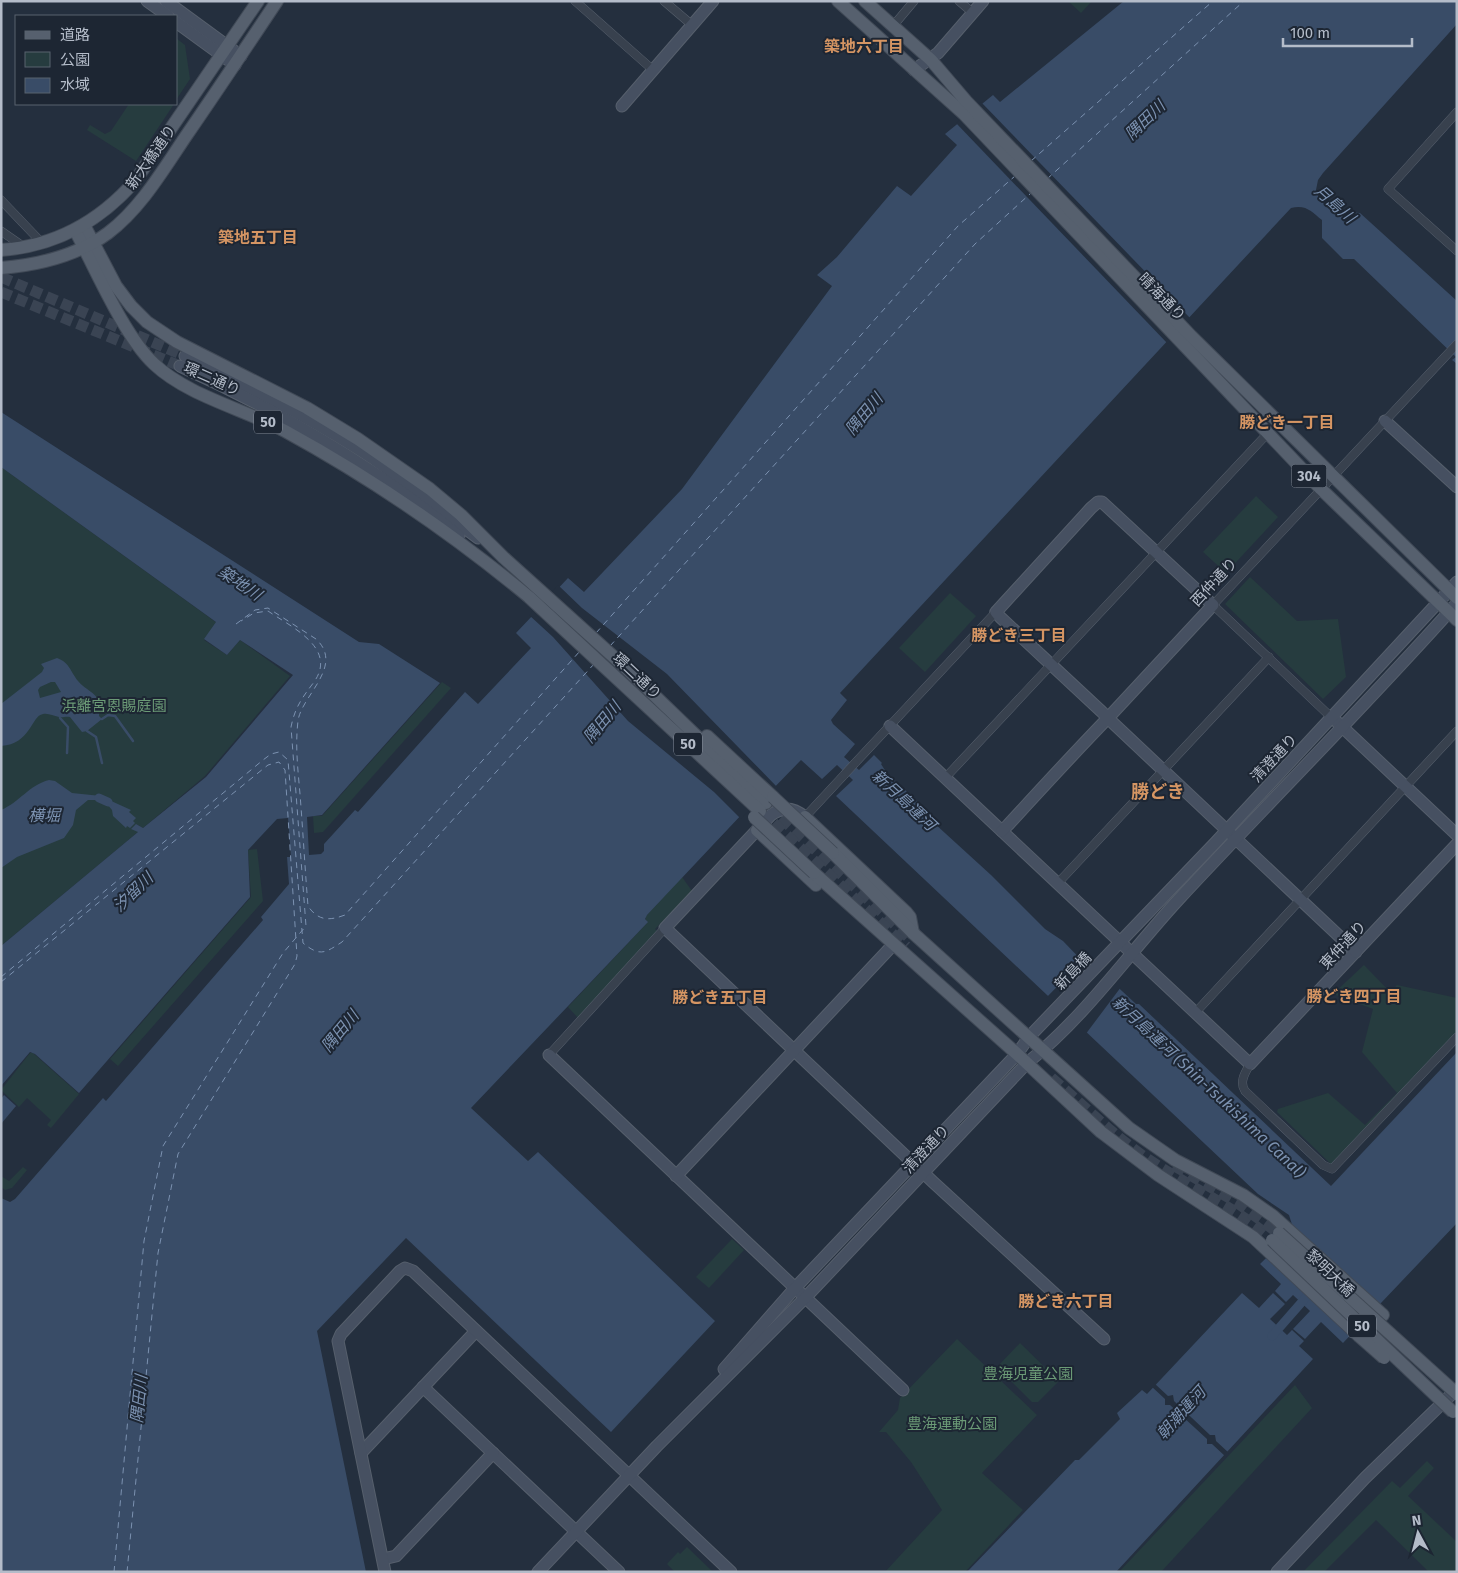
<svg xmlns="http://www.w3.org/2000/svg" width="1458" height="1573" viewBox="0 0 1458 1573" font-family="'Fira Sans','Noto Sans JP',sans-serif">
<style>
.green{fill:#263c3f}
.water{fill:#394c67;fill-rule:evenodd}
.pier{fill:#242f3e}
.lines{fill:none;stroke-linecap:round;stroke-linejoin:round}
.stream{stroke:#394c67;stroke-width:2.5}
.canal{stroke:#394c67;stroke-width:9}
.ferry{stroke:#7c92b1;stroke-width:1;stroke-dasharray:6 5;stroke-linecap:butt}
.secondary-tunnel{stroke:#3a4453;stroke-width:11;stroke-dasharray:11 5.5;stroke-linecap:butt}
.primary-tunnel{stroke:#3a4453;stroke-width:12;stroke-dasharray:12 6;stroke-linecap:butt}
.street-casing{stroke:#565f6c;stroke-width:9}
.secondary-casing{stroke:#565f6c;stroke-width:13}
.primary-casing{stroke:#414a57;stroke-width:14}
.street{stroke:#38414e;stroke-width:8}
.secondary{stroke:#465061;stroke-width:11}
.primary{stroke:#56606e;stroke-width:12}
.street-bridge-casing{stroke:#565f6c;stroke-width:9;stroke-linecap:butt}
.primary-bridge-casing{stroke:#414a57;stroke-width:14;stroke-linecap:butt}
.street-bridge{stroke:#38414e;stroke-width:8}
.primary-bridge{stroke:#56606e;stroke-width:12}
.labels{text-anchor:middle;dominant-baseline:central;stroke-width:4;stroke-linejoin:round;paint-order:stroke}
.shield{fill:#1d2633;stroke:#878f9c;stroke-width:1}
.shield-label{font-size:14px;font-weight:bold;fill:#b4bcc9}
.street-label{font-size:15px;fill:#b4bcc9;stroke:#1d2633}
.park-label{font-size:15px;fill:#6b9a76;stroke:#1d2633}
.neighbourhood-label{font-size:16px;font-weight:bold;fill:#d59563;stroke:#1d2633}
.water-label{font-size:16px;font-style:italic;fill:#7c92b1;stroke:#1d2633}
.quarter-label{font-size:18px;font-weight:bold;fill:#d59563;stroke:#1d2633}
</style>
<rect width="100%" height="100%" fill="#242f3e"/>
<g class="green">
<polygon points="1068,1 1092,1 1081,13"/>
<polygon points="176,38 185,45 190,79 176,100"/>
<polygon points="129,104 174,104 136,161 87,130 90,125 105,134 111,131"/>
<polygon points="1,467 217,623 204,640 227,655 240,640 290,676 205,776 143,828 136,824 138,832 1,946"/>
<polygon points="1256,496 1278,517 1226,573 1203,552"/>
<polygon points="1250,577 1297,621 1338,619 1346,677 1323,699 1225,604"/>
<polygon points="950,593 976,616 925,672 899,648"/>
<polygon points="442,682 451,688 323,832 314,833 313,816 322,816"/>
<polygon points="257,849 263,901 118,1066 110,1059 251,897 248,850"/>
<polygon points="682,877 692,891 655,929 658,932 578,1018 568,1007 647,923 645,917"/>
<polygon points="1364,965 1390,992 1397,985 1457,998 1457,1033 1333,1166 1277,1112 1278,1109 1328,1093 1365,1125 1397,1093 1362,1052 1373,1009 1333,994"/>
<polygon points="30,1053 33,1053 79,1094 51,1128 47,1125 51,1120 27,1098 19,1107 1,1090"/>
<polygon points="23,1167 27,1170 12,1188 5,1190 1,1187 1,1176 9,1181"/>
<polygon points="732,1239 744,1250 709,1288 696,1277"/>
<polygon points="957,1339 1037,1415 982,1473 1023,1510 965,1572 885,1572 942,1510 911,1462 886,1432 879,1432 898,1410 900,1398"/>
<polygon points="1020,1343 1059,1381 1038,1402 1032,1402 997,1367"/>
<polygon points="1295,1385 1312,1408 1161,1572 1119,1572"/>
<polygon points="1427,1461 1434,1468 1408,1496 1457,1542 1457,1570 1455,1572 1429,1572 1376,1520 1324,1572 1303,1572 1392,1481 1400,1488"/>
<polygon points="687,1547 713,1572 675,1572 667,1564 678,1552 680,1554"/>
</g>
<g class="water">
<path d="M1124,1H1457V24L1323,173L1318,180L1316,190L1319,199L1326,206L1333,211L1360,213L1457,301V364L1452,360L1456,357L1354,259H1343L1322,238V220C1312,212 1306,204 1291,208L840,693L847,700L831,720L833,724L855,744L844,757L859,770L874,755L882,763L881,764L886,772L925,809L926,814L934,823L991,875L1045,929L1063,941L1090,969L1108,978L1136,1004H1139L1331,1186L1457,1052V1223L1343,1343L1321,1322L1305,1339L1293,1329L1310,1311L1293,1295L1286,1302L1275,1291L1281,1284L1260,1264L1294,1231L1289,1215L1258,1194L836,796L853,780L837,765L822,779L801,760L767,795H760L647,915L645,919L648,922L471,1108L528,1161L538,1152L715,1321L611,1432L406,1238L317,1331L366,1572H1V1198L10,1202L15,1199L103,1098L106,1101L263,920L261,917L289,884L287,857H291L288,818L277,819L248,850L250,897L79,1093L35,1054L30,1052L1,1086V946L138,832L131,829L136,824L143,828L206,777L293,675L240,640L227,655L204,639L216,622L1,467V412L359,642L379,644L440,683L322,815L307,817L309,855L321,854L324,851V844L355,810L358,812L465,692L478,704L531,648L516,633L568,578L584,592L682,489L832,286L817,275L837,257L897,186L911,196L957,145L945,134L993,95L1000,102Z"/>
<path d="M57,658C70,663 70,671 78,681C90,695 102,691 99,716L102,719L87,731L82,732L70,717C65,716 63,718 59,717C53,716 49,713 43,714C31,716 31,744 1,746V704L42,672L44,668L41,664ZM51,682H55L61,692L40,698L38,690L40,687Z"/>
<path d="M49,780L55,781L72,793L101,796L98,800H88L76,810L73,825L64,838L17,857L1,868V810C20,802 29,785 49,780Z"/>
<polygon points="109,800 131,810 129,812 136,818 133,821 135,823 130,828 127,826 126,828 113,816 112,810 107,804"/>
<polygon points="4,1095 16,1106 1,1124 1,1099"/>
<polygon points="1242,1293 1259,1308 1273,1293 1285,1304 1270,1319 1287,1335 1292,1330 1304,1341 1299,1346 1313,1359 1116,1572 967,1572 1075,1460 1079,1460 1120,1419 1117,1413 1142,1390 1147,1394"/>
</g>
<g class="pier">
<polygon points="981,102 1191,319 1168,344 956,123"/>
<polygon points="558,585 582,608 667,674 778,788 768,798 762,797 741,819 714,792 628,721 553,637 529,615"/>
<polygon points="1084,959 1092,967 1109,976 1121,987 1085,1035 1046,998"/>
<polygon points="1154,1383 1168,1396 1173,1395 1174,1401 1210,1435 1215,1435 1216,1441 1229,1453 1226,1457 1212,1444 1207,1444 1207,1439 1170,1405 1165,1405 1165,1399 1151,1386"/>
</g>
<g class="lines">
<g class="stream">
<polyline points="60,718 68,727 67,753"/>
<polyline points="102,719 108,715 115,716 133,741"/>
<polyline points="87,731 96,737 102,763"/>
</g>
<g class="canal">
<polyline points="99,798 108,802"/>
<polyline points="1272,1336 1308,1295"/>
</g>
<g class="ferry">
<polyline points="1031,161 1213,1"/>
<polyline points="1047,179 1244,1"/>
<path d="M236,624L255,610L268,608L316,639C345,666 301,696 298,721C295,746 298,770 300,794C303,832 305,869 308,906C318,921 329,921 345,915L580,651"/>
<polyline points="596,633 958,226 1015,176"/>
<polyline points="610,646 975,244 1031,193"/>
<path d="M1,977L263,760L271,754L279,752L288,760L303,943C320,957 325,953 342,942L594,664"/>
<polyline points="1,982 258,773 268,765 279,762 285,770 297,956 295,964 178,1154 158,1253 127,1572"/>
<path d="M114,1572L144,1241L163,1146L283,953L306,926L291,727C295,707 302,698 314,682C338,648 291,627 268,611L254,613L241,621"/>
</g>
<g class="secondary-tunnel">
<polyline points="1,277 185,356"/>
<polyline points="1,292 180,366"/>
</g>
<g class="primary-tunnel">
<polyline points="768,805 912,940"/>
<polyline points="760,811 906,947"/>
<path d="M1051,1078C1081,1104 1109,1132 1141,1155C1184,1185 1232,1205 1272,1240"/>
<polyline points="1174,1165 1237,1202 1279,1233"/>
</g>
<g class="street-casing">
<g id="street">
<polyline points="575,1 653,70"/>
<polyline points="664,1 692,25"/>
<polyline points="959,1 973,13"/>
<polyline points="893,26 914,1"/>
<polyline points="1457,112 1388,189 1457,251"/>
<polyline points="1,200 42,243"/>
<polyline points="1,231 24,247"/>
<polyline points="1332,718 1213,605 1457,344"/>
<polyline points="855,763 996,612"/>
<polyline points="946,777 1268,433"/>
<polyline points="805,817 844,775"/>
<polyline points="1058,883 1269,657"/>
<polyline points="1195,1013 1457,731"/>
<polyline points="549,1055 665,928"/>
<path d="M1250,1064C1245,1073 1239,1082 1245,1091L1323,1165L1332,1169L1457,1037"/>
</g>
</g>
<g class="secondary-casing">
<g id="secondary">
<polyline points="147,1 168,16"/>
<polyline points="166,1 241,56"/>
<polyline points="176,22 235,65"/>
<polyline points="914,70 938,53 983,1"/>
<polyline points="622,106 713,1"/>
<path d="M185,356C250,387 315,420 375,460C410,485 443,512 478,538"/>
<path d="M180,366C279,411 374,466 459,536"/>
<polyline points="1385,421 1457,487"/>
<polyline points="1337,722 1457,835"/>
<polyline points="890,726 1250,1064 1457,844"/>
<path d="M805,817C794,808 783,806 771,815L665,928L933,1182L1104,1339"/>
<path d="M1002,831L1008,825C1041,789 1074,753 1108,718L1213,605L1102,502H1098L1091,508L996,612L1000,617L1102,712L1113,723L1356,952"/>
<polyline points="549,1055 903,1390"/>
<polyline points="676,1176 891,947"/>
<polyline points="724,1369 795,1288 1017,1054 1029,1037 1215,843 1457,582"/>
<polyline points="423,1387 619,1572"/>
<polyline points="361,1453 476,1331"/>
<polyline points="383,1559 396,1556 493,1453"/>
<polyline points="385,1572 338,1341 341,1334 400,1271 405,1268 413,1271 731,1572"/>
<path d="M538,1572L657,1446L805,1298L1027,1063C1085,1017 1129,953 1179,899C1271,800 1367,704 1457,603"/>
<polyline points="1277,1572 1365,1478 1457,1389"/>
</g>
</g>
<g class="primary-casing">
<g id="primary">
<polyline points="838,1 964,114 1321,489 1457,620"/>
<polyline points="865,1 931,60 966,101 1191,336 1457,598"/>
<polyline points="84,225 116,286 131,306 147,322 177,342 307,408 358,439 430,489 461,515 503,557 626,668 766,803"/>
<path d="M75,230C95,268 124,336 154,364C188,396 244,409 285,431C371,478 454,535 529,597L760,811"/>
<path d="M1,250C56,246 99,222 135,181L258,1"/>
<path d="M1,268C38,265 78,255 108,233C141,208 163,170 186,136C217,91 247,46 277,1"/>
<polyline points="707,736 773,797"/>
<polyline points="805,817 906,912 910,917 913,933"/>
<polyline points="757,830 816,885"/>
<polyline points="833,853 913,933 1129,1128 1175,1160 1243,1195 1273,1216 1383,1315"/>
<polyline points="814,873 1017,1054 1101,1132 1158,1175 1253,1237 1359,1336"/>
</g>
</g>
<use href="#street" class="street"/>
<use href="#secondary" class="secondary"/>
<use href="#primary" class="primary"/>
<g class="street-bridge-casing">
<polyline id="street-bridge" points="844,775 855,763"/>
</g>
<g class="primary-bridge-casing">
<g id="primary-bridge">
<polyline points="773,797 833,853"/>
<polyline points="754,817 814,873"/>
<polyline points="1279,1233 1457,1394"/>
<polyline points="1272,1240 1453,1412"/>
<polyline points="1359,1336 1384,1358"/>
</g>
</g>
<use href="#street-bridge" class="street-bridge"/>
<use href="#primary-bridge" class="primary-bridge"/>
</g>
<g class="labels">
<g class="shield">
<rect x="254" y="410.5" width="28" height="23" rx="4"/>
<rect x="1291.5" y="464.5" width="35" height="23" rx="4"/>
<rect x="674" y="732.5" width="28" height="23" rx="4"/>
<rect x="1348" y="1314.5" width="28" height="23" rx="4"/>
</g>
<g class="shield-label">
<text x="268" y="422">50</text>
<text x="1309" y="476">304</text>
<text x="688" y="744">50</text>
<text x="1362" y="1326">50</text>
</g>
<g class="street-label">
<text transform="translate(151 157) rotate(-55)">新大橋通り</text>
<text transform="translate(1162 297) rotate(46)">晴海通り</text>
<text transform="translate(212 379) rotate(24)">環二通り</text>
<text transform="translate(1214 582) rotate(-47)">西仲通り</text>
<text transform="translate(637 676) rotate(43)">環二通り</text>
<text transform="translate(1274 758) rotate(-47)">清澄通り</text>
<text transform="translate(1343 945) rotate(-47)">東仲通り</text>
<text transform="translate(1073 971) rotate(-46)">新島橋</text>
<text transform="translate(926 1149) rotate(-47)">清澄通り</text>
<text transform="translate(1330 1273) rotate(44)">黎明大橋</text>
</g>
<g class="park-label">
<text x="114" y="706">浜離宮恩賜庭園</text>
<text x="1028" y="1374">豊海児童公園</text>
<text x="952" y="1424">豊海運動公園</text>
</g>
<g class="neighbourhood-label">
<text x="864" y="46">築地六丁目</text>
<text x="258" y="237">築地五丁目</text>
<text x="1287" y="422">勝どき一丁目</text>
<text x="1019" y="635">勝どき三丁目</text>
<text x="1354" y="996">勝どき四丁目</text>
<text x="720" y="997">勝どき五丁目</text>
<text x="1066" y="1301">勝どき六丁目</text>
</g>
<g class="water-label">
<text transform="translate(1145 120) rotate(-44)">隅田川</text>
<text transform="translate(1335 204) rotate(42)">月島川</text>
<text transform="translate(864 414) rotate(-50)">隅田川</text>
<text transform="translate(240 583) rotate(34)">築地川</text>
<text transform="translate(602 722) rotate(-50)">隅田川</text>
<text transform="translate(904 800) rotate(43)">新月島運河</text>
<text x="44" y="815">横堀</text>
<text transform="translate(133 892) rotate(-44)">汐留川</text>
<text transform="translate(340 1031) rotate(-50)">隅田川</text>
<text transform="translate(1209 1087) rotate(43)">新月島運河 (Shin-Tsukishima Canal)</text>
<text transform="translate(139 1399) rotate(-84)">隅田川</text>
<text transform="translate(1181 1413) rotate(-48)">朝潮運河</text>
</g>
<g class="quarter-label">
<text x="1158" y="792">勝どき</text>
</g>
</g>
<rect width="1458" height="1573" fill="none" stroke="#b4bcc9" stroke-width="5"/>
<rect x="15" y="15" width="162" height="90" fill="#1d2633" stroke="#59626f"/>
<rect x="25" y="31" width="25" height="8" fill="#56606e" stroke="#59626f"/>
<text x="60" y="40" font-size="15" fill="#b4bcc9">道路</text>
<rect x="25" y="52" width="25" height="15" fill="#263c3f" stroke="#59626f"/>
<text x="60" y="65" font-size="15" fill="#b4bcc9">公園</text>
<rect x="25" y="78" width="25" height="15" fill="#394c67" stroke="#59626f"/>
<text x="60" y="90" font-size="15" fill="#b4bcc9">水域</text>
<g transform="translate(1418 1533) rotate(353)" stroke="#1d2633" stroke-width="4" paint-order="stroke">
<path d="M0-4L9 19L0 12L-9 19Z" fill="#b4bcc9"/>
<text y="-8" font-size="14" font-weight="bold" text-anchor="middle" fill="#b4bcc9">N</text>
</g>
<path d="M1283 38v8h129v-8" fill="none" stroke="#b4bcc9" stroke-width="2.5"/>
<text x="1290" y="38" font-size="15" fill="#b4bcc9" stroke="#1d2633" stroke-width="4" paint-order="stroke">100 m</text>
</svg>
